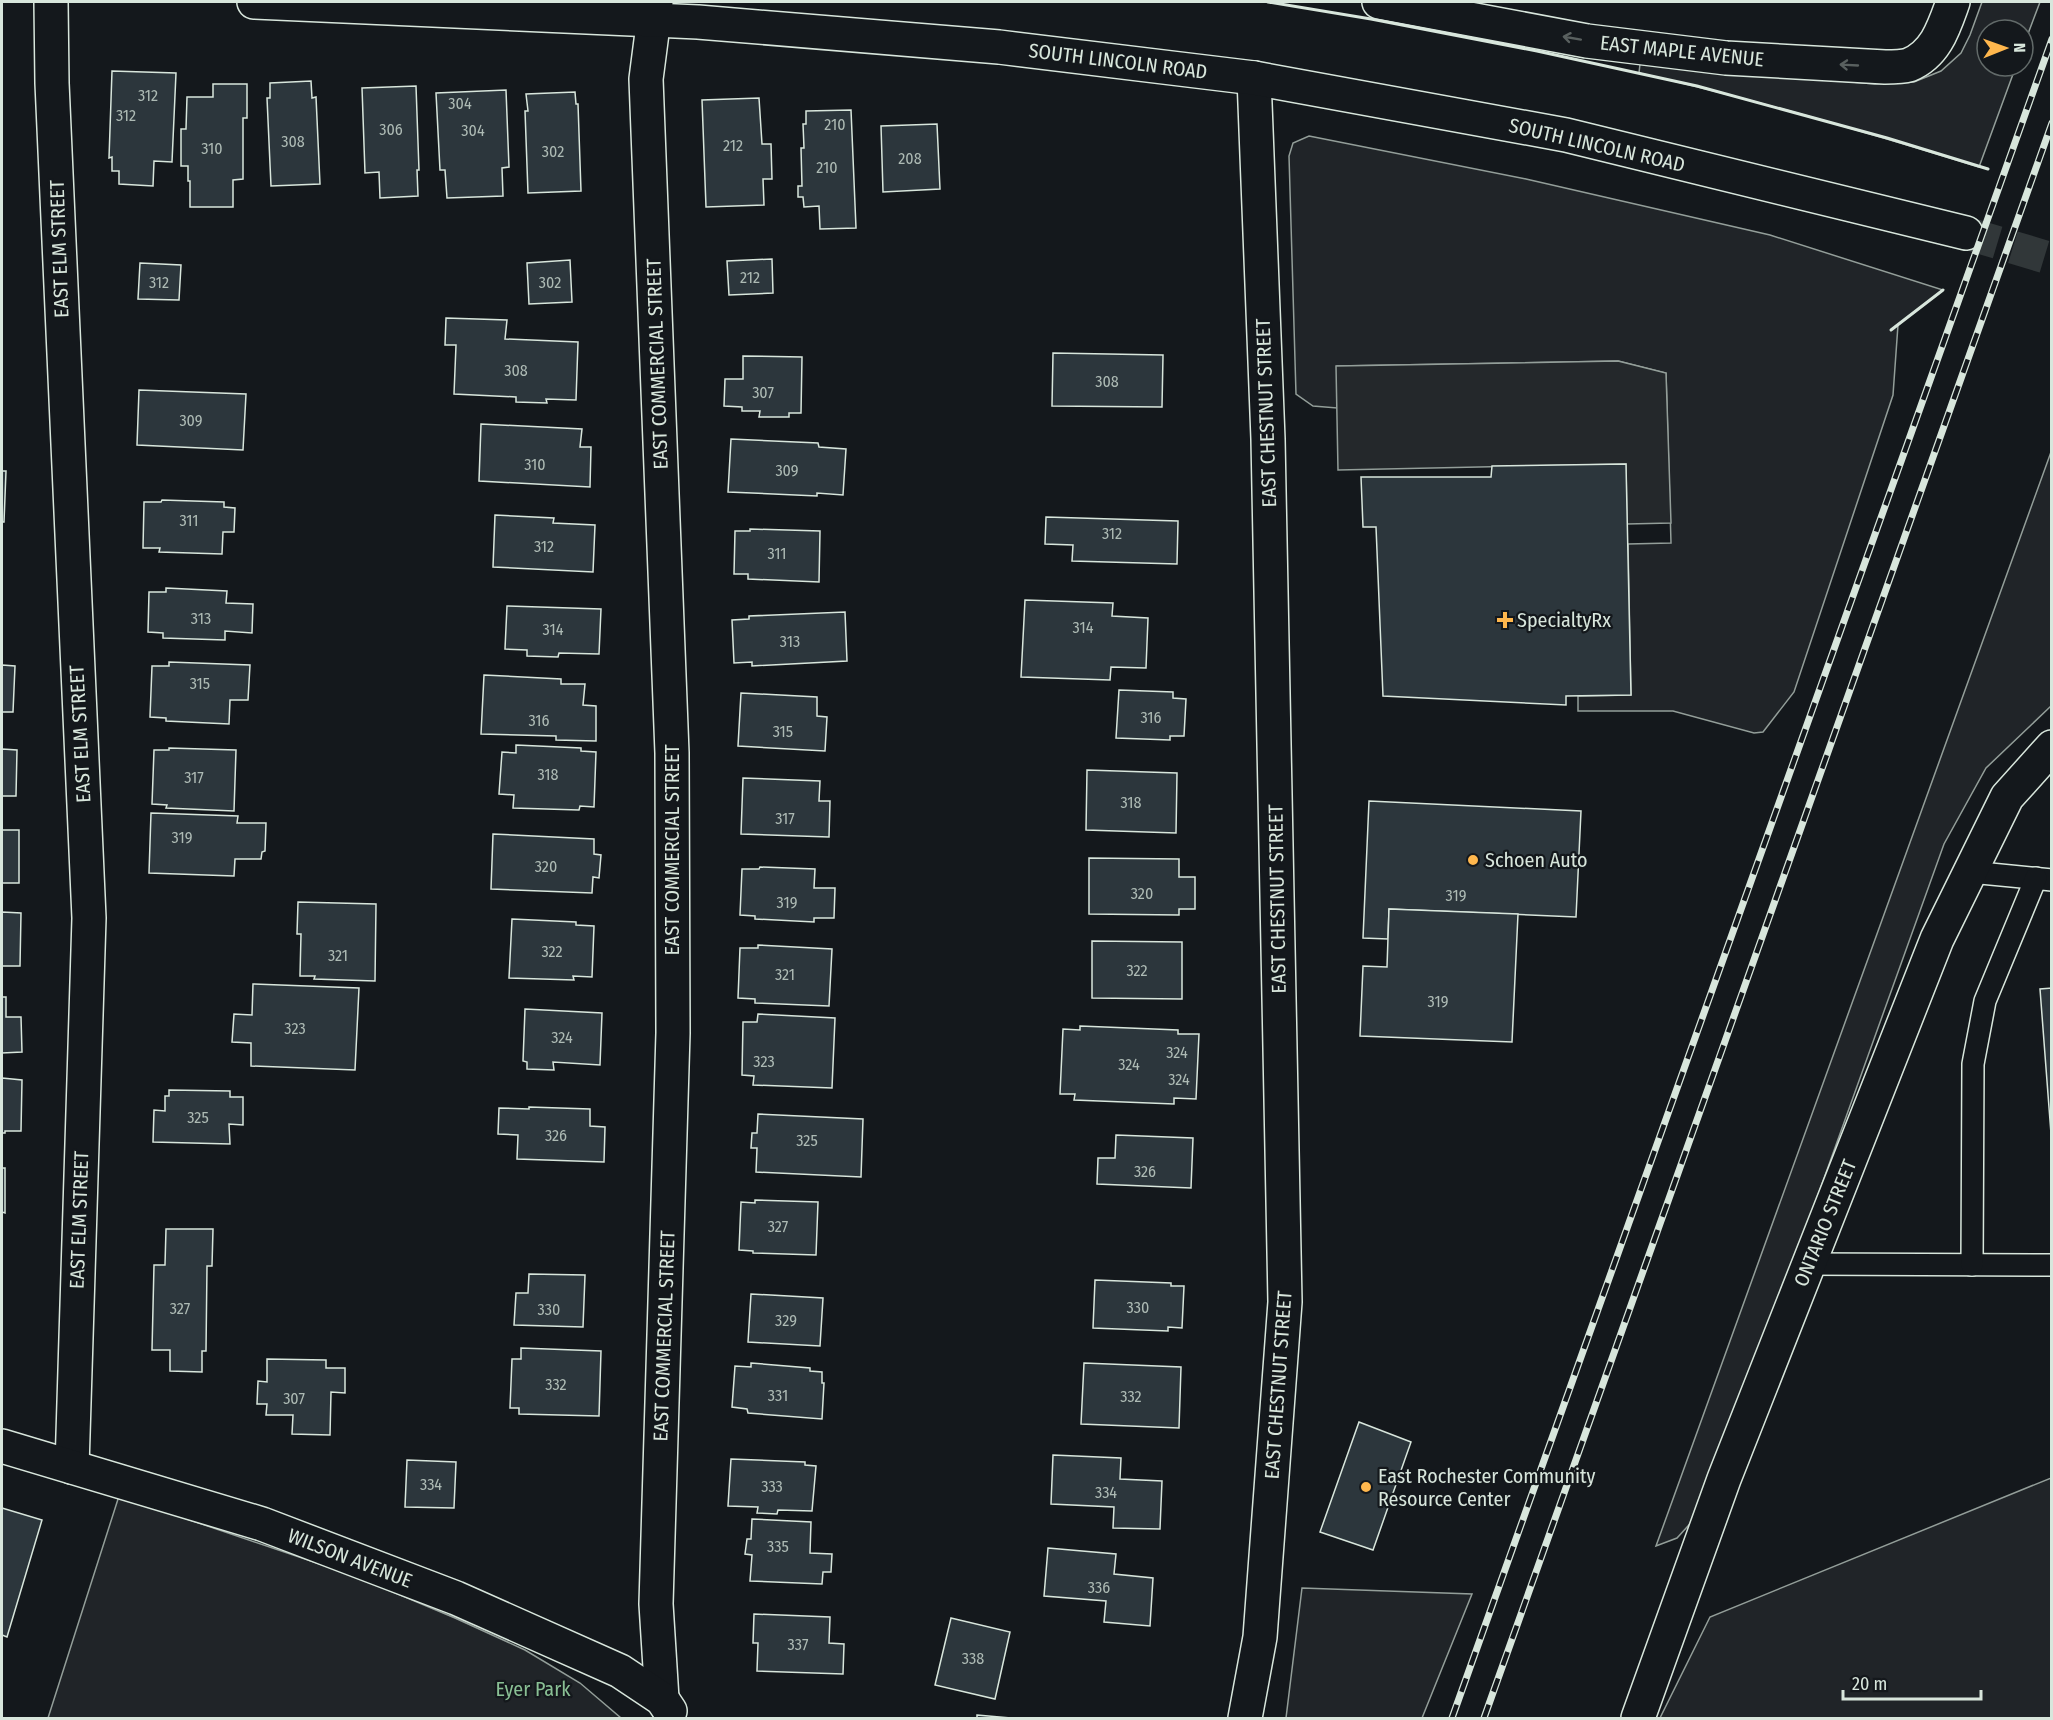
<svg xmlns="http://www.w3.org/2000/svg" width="2053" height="1720" viewBox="0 0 2053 1720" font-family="'Fira Sans Condensed',sans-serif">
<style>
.green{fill:#202428;stroke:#939e99;stroke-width:1.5}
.parking{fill:#24282b;stroke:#939e99;stroke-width:1.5}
.building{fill:#2c363c;stroke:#d8e6dc;stroke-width:1.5}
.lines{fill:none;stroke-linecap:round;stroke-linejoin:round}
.tertiary-tunnel{stroke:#313739;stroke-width:33;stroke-dasharray:33 16;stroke-linecap:butt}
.service-casing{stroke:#d8e6dc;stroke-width:24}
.minor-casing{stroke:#d8e6dc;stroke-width:36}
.tertiary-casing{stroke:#d8e6dc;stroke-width:36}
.service{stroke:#14181c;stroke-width:21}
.minor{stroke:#14181c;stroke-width:33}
.tertiary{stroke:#14181c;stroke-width:33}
.rail-casing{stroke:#d8e6dc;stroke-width:7}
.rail{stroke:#14181c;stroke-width:4.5;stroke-dasharray:14;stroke-linecap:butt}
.wall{stroke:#d8e6dc;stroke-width:3}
.oneway{stroke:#59605f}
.poi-dot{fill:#ffb74d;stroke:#14181c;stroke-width:2}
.labels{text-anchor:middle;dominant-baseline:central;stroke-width:4.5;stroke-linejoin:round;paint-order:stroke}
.number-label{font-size:16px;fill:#adbab4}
.street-label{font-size:20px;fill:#d8e6dc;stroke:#14181c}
.poi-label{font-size:20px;fill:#d8e6dc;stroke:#14181c;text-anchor:start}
.park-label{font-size:20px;fill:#8ac095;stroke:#14181c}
</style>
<rect width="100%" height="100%" fill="#14181c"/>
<g class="green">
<path d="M1982,2H2040L2023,47V30H1987V66H2016L1979,167C1867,132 1754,99 1639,73L1640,64L1875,84L1914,82L1941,71L1961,53L1970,35Z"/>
<polygon points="1309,136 1526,179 1770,235 1943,290 1898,325 1893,395 1794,692 1763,732 1754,733 1673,711 1578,711 1578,696 1631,695 1628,544 1671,543 1666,373 1618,361 1337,366 1337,408 1313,406 1296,394 1289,156 1293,143"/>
<polygon points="2051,452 2051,706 1986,768 1944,844 1719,1471 1698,1515 1677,1538 1656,1546"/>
<polygon points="2051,1478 2051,1718 1660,1718 1710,1617"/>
<polygon points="119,1496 355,1576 455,1618 525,1650 580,1683 621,1718 48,1718"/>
<polygon points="1302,1588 1472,1594 1422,1718 1286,1718"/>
</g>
<polygon class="parking" points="1618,361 1666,373 1671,523 1627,524 1626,464 1338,470 1336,366"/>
<g class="building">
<polygon points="112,71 176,73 172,162 154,161 153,186 119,184 119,171 112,171 112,157 109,158"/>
<polygon points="311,81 312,98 316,97 320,184 271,186 267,98 270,98 270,83"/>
<polygon points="213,84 247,84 247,118 243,118 243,179 233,180 233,207 190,207 190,181 188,181 188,166 181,166 181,129 186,129 187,97 213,97"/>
<polygon points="416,86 419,170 417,170 418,196 380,198 379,172 365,173 362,88"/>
<polygon points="506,90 509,167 502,168 503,196 447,198 445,170 440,170 436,93"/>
<polygon points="575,92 576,104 578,104 581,191 528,193 525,111 528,111 526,94"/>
<polygon points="759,98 762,144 771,144 772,179 763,179 764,205 706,207 702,100"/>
<polygon points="851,110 856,228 820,229 819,206 804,207 803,197 798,197 798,186 802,186 801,148 804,148 803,124 806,124 806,111"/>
<polygon points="937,124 940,189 883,192 881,126"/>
<polygon points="772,259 773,293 729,295 727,261"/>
<polygon points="570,260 572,302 529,304 527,263"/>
<polygon points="140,263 181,265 179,300 138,299"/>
<polygon points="446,318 507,320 505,339 578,342 576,400 546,399 547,403 516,402 516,397 454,394 456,345 445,345"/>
<polygon points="1053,353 1163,355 1162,407 1052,406"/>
<polygon points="743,356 802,357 801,413 789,413 789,417 759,417 760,411 742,411 742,407 724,406 725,379 743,379"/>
<polygon points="139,390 246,394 243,450 137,445"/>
<polygon points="481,424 582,429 580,447 591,447 590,487 479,481"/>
<polygon points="731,439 818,443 819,447 846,449 843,495 817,493 817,496 728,492"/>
<polygon points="1626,464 1631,695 1566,696 1566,705 1383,696 1376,527 1363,527 1361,477 1491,477 1492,466"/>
<polygon points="2,471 6,471 4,522 2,522"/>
<polygon points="162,500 224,502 224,507 235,508 234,532 223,532 222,554 159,552 160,548 143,548 144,502 161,502"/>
<polygon points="495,515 554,518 553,523 595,525 593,572 493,567"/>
<polygon points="1046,517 1178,521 1177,564 1072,561 1073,545 1045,544"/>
<polygon points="750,529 820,531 819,582 748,579 748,574 734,574 735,531 750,531"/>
<polygon points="166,588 227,591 226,603 253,604 252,633 225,631 225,640 163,638 163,633 148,632 149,592 166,592"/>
<polygon points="1025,600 1113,603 1112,616 1148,618 1146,668 1111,667 1110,680 1021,677"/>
<polygon points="507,606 601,609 599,654 559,653 558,657 527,656 527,650 505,649"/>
<polygon points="845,612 847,661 752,666 752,662 734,663 732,620 749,619 749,616"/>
<polygon points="169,662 250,665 248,700 230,700 229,724 166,721 166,718 150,717 152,666 169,666"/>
<polygon points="2,665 15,666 13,712 2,712"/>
<polygon points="484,675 561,679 561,684 585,684 583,705 596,706 596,741 556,740 556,736 481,734"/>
<polygon points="1119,690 1173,692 1173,698 1186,699 1184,736 1170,736 1170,740 1116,738"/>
<polygon points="741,693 817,697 817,716 827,717 825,751 738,746"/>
<polygon points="516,745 581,748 581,751 596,752 594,807 580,806 579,810 513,808 514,795 499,794 502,752 516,753"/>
<polygon points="169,748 236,750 234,811 166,808 167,805 152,804 154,750 169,750"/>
<polygon points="2,749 17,750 16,796 2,796"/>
<polygon points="1087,770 1177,773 1176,833 1086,830"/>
<polygon points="743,778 820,781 819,801 830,801 829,837 741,834"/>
<polygon points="1369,801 1581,811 1576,917 1389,909 1388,939 1363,938"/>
<polygon points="151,813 238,816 237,823 266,823 265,851 262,852 261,859 235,859 234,876 149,873"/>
<rect x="2" y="830" width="17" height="53"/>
<polygon points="493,834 594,839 594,854 601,855 599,878 593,877 592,893 491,889"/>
<polygon points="1089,858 1179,859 1179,877 1195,877 1195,909 1179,909 1179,915 1089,914"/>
<polygon points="760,867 815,869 814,888 835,888 834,918 814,918 814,922 755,919 755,916 740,915 742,869 759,869"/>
<polygon points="298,902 376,904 375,981 314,979 315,976 300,976 301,934 297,934"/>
<polygon points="1389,909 1518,914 1512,1042 1360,1036 1363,966 1387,967"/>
<polygon points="2,912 21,913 20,966 2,966"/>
<polygon points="512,919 576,922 576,925 594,926 592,977 573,976 574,980 509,978"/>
<polygon points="1092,941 1182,942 1182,999 1092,998"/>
<polygon points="758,945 832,949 829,1006 755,1003 755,999 738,998 740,948 758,948"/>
<polygon points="253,984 359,988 355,1070 251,1066 251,1043 232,1042 234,1014 252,1015"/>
<polygon points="2052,988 2052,1147 2040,989"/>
<polygon points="2,997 6,997 6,1017 21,1017 22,1052 2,1053"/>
<polygon points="525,1009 602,1013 600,1065 553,1062 554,1070 527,1069 527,1062 523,1061"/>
<polygon points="758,1014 835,1018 832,1088 753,1085 754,1076 742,1075 743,1022 757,1022"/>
<polygon points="1080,1026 1178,1030 1178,1034 1199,1034 1196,1099 1174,1098 1174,1104 1074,1100 1075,1094 1060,1094 1063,1029 1080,1030"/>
<polygon points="2,1078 22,1080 21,1131 5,1131 5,1133 2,1133"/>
<polygon points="169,1090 230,1091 230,1097 243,1097 243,1125 229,1124 230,1144 153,1142 154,1110 165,1111 165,1096 169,1096"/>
<polygon points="529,1107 590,1109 590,1126 605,1127 604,1162 517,1159 518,1135 498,1134 499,1108 529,1109"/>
<polygon points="758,1114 863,1119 861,1177 756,1172 757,1148 751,1148 752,1133 757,1133"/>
<polygon points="1116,1135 1193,1138 1191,1188 1097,1184 1098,1158 1115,1158"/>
<polygon points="2,1168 5,1168 5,1213 2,1212"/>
<polygon points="755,1200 818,1202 816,1255 753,1253 753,1251 739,1250 741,1202 755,1203"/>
<polygon points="166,1229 213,1229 212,1266 207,1266 206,1351 202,1351 202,1372 170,1371 170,1350 152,1350 154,1265 165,1265"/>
<polygon points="529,1274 585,1275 583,1327 514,1325 516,1293 528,1293"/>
<polygon points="1095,1280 1171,1283 1171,1286 1184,1286 1182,1328 1168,1327 1168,1331 1093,1328"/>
<polygon points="751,1294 823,1298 820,1346 748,1342"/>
<polygon points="521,1348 601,1351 599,1416 519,1414 519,1408 510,1408 512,1359 521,1359"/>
<polygon points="267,1359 326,1360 326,1368 345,1368 345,1393 331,1392 330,1435 292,1434 293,1415 266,1415 267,1404 257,1404 258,1381 267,1382"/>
<polygon points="751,1363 810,1368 810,1371 822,1372 822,1383 824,1383 822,1419 748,1413 747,1409 732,1407 735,1366 751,1367"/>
<polygon points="1084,1363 1181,1367 1179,1428 1081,1424"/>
<polygon points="1359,1422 1411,1442 1373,1550 1320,1532"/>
<polygon points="1053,1455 1121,1458 1120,1479 1162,1481 1160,1529 1113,1528 1114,1507 1051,1504"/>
<polygon points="731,1459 805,1462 805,1465 816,1466 812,1511 778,1510 777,1514 757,1513 758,1507 728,1506"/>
<polygon points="407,1460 456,1462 454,1508 405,1507"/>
<polygon points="2,1508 42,1520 7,1637 2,1635"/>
<polygon points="752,1519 811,1522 810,1553 832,1554 831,1572 823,1572 822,1584 750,1581 752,1555 745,1554 747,1539 751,1539"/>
<polygon points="1048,1548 1116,1554 1114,1574 1153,1578 1150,1626 1104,1622 1106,1601 1044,1596"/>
<polygon points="754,1614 830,1617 829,1643 844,1644 843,1674 757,1671 758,1643 753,1643"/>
<polygon points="951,1618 1010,1632 995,1699 935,1685"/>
<polygon points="977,1715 1011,1718 977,1718"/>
</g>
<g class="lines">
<polyline class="tertiary-tunnel" points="1966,233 2052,259"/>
<g class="service-casing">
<g id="service">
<polyline points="1970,872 2052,880"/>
<polyline points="1809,1264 2052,1265"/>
<polyline points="1972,1265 1973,1064 1985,1001 2036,878"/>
</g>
</g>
<g class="minor-casing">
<g id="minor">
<polyline points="51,2 52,83 89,918 72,1467"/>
<polyline points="656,2 646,79 672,753 673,1033 656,1604 662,1699"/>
<path d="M1379,2L1587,41L1726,58L1885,67C1892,67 1902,67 1909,65C1936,54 1944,27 1953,2"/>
<polyline points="2,1446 262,1524 456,1598 620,1671 662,1699 670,1711"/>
<polyline points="1245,1718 1260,1637 1285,1302 1268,439 1254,78"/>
<polyline points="1638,1718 1724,1479 1937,939 2007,797 2052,747"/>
</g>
</g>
<g class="tertiary-casing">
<polyline id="tertiary" points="254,2 698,22 999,47 1254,78 1566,135 1966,233"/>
</g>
<use href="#service" class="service"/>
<use href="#minor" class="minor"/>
<use href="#tertiary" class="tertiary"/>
<g class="rail-casing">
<g id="rail">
<polyline points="1452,1718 2052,39"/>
<polyline points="1484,1718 2052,123"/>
</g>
</g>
<use href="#rail" class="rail"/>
<g class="wall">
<polyline points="1268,2 1371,19 1537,51 1697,86 1887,138 1988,169"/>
<polyline points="1891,330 1943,290"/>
</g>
</g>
<defs><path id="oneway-shaft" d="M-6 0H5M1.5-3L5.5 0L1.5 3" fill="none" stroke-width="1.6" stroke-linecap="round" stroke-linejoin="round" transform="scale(1.5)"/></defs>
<g class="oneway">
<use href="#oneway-shaft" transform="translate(1572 38) rotate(-170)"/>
<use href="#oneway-shaft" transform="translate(1849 65) rotate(-177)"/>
</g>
<g class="poi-dot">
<path d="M1502 611h6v6h6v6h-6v6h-6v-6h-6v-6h6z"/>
<circle cx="1473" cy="860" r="6"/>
<circle cx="1366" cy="1487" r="6"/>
</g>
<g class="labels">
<g class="number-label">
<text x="148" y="95">312</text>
<text x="460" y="103">304</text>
<text x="126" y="115">312</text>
<text x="835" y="124">210</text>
<text x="391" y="129">306</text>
<text x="473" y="130">304</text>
<text x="293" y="141">308</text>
<text x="733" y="145">212</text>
<text x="212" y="148">310</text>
<text x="553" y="151">302</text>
<text x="910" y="158">208</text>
<text x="827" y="167">210</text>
<text x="750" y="277">212</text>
<text x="159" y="282">312</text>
<text x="550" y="282">302</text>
<text x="516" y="370">308</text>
<text x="1107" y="381">308</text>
<text x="763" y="392">307</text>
<text x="191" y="420">309</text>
<text x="535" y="464">310</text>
<text x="787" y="470">309</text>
<text x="189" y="520">311</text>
<text x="1112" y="533">312</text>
<text x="544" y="546">312</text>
<text x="777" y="553">311</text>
<text x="201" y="618">313</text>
<text x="1083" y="627">314</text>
<text x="553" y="629">314</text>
<text x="790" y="641">313</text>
<text x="200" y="683">315</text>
<text x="1151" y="717">316</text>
<text x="539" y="720">316</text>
<text x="783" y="731">315</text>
<text x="548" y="774">318</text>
<text x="194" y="777">317</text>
<text x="1131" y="802">318</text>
<text x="785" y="818">317</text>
<text x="182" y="837">319</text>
<text x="546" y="866">320</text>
<text x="1142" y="893">320</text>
<text x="1456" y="895">319</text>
<text x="787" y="902">319</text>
<text x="552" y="951">322</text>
<text x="338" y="955">321</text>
<text x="1137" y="970">322</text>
<text x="785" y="974">321</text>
<text x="1438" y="1001">319</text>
<text x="295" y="1028">323</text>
<text x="562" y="1037">324</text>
<text x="1177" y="1052">324</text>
<text x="764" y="1061">323</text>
<text x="1129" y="1064">324</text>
<text x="1179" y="1079">324</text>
<text x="198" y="1117">325</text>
<text x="556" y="1135">326</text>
<text x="807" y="1140">325</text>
<text x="1145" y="1171">326</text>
<text x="778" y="1226">327</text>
<text x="1138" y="1307">330</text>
<text x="180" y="1308">327</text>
<text x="549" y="1309">330</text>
<text x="786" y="1320">329</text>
<text x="556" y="1384">332</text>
<text x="778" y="1395">331</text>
<text x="1131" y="1396">332</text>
<text x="294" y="1398">307</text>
<text x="431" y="1484">334</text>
<text x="772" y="1486">333</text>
<text x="1106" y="1492">334</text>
<text x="778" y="1546">335</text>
<text x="1099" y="1587">336</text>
<text x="798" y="1644">337</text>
<text x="973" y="1658">338</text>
</g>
<g class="street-label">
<text transform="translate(1682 51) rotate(6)">EAST MAPLE AVENUE</text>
<text transform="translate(1118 61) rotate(7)">SOUTH LINCOLN ROAD</text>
<text transform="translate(1597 145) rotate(13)">SOUTH LINCOLN ROAD</text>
<text transform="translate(59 249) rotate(-92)">EAST ELM STREET</text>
<text transform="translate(657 364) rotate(-92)">EAST COMMERCIAL STREET</text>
<text transform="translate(1266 413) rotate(-92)">EAST CHESTNUT STREET</text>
<text transform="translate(80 734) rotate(-93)">EAST ELM STREET</text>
<text transform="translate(672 850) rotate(-90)">EAST COMMERCIAL STREET</text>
<text transform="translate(1277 899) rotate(-91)">EAST CHESTNUT STREET</text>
<text transform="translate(79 1220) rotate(-88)">EAST ELM STREET</text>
<text transform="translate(1825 1223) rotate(-68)">ONTARIO STREET</text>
<text transform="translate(664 1336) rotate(-88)">EAST COMMERCIAL STREET</text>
<text transform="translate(1278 1385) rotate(-86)">EAST CHESTNUT STREET</text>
<text transform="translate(350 1558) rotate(21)">WILSON AVENUE</text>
</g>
<g class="poi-label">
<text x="1517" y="620">SpecialtyRx</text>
<text x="1485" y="860">Schoen Auto</text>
<text x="1378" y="1476">East Rochester Community<tspan x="1378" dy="23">Resource Center</tspan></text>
</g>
<g class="park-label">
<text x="533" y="1689">Eyer Park</text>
</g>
</g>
<rect width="2053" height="1720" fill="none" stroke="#d8e6dc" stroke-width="6"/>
<g transform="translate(2005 48) rotate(89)"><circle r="28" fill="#14181c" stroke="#626a69" stroke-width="1.5"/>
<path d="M0-4.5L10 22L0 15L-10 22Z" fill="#ffb74d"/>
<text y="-9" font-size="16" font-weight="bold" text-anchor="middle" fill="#d8e6dc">N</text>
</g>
<path d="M1843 1690v9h138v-9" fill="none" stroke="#d8e6dc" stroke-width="3"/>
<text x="1852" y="1690" font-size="18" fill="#d8e6dc" stroke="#14181c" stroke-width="4.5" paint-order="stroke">20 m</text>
</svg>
